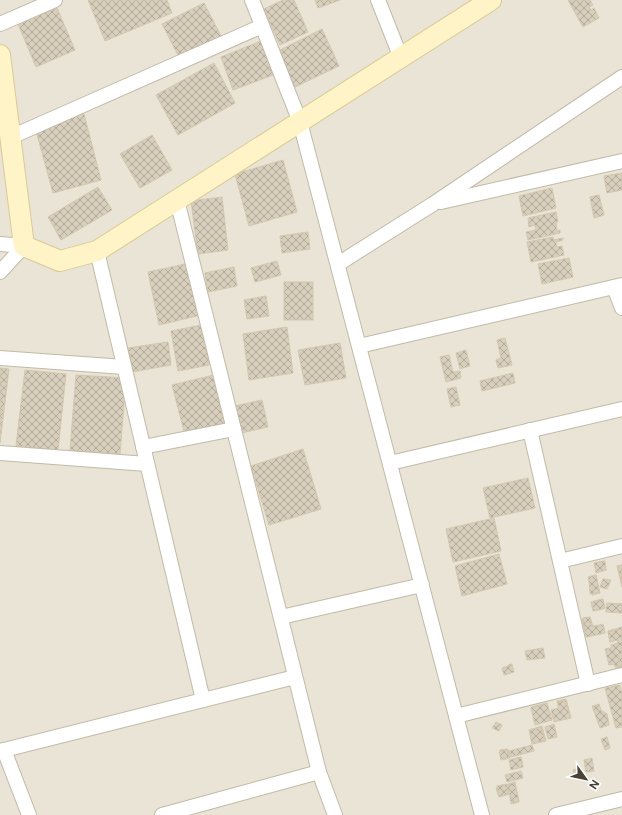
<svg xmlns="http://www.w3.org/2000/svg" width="622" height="815" viewBox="0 0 622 815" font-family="'Public Sans',sans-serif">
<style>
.residential{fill:#e9e4d5}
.building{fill:url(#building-cross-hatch);stroke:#d3c7ae}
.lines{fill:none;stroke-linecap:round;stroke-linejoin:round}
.street-casing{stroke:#c1baa9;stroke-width:16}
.secondary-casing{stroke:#d9ca94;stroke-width:22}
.street{stroke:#fff;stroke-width:14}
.secondary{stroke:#fff4c7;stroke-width:20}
</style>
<defs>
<pattern id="building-cross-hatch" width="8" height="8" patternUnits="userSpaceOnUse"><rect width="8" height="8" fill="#d8cebc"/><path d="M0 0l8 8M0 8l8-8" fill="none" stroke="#b1a99a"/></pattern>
</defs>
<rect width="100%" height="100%" fill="#f5f2e7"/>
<rect class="residential" x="0" y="0" width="622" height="815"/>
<g class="building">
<polygon points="88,0 167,0 172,13 105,41"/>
<polygon points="283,0 294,0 308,32 280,45 264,9"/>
<polygon points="315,0 340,0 318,8"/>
<polygon points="568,0 590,0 593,5 589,7 591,10 594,8 599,18 583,27"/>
<polygon points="204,3 222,38 180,59 162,24"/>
<polygon points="57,8 75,50 36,67 18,24"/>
<polygon points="322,29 339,66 295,87 278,51"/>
<polygon points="261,41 273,75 233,90 221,57"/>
<polygon points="214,63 235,103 178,135 156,95"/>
<polygon points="84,114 101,180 53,193 35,127"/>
<polygon points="152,135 172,170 140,188 120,154"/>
<polygon points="283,160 297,212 249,226 235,174"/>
<polygon points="622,173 622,190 607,193 604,176"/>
<polygon points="98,187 112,210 61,240 48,217"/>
<polygon points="552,188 556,208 523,216 519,196"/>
<polygon points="599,195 604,215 594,218 590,197"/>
<polygon points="222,197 228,250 198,254 191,201"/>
<polygon points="556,212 558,222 556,222 557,231 560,230 560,233 528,240 526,232 536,230 535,225 529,227 528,218"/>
<polygon points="308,232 310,249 282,253 280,236"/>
<polygon points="553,237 554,240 563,238 563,240 556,242 557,247 562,246 564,255 531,262 527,242"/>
<polygon points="569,258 573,277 542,284 538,264"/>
<polygon points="277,261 281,275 255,282 251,268"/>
<polygon points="190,263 201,315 159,325 148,272"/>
<polygon points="234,267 237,286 208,292 205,273"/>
<rect x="284" y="282" width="29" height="38"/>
<polygon points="266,296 269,316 247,319 244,300"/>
<polygon points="202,325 209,365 178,371 171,331"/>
<polygon points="287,327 293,373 249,380 243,334"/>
<polygon points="505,338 512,365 498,368 496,360 501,358 497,340"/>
<polygon points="168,342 171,365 132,372 128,348"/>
<polygon points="340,343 346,378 305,385 298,350"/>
<polygon points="466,350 470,366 460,369 456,353"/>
<polygon points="449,355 453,372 460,371 461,378 446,382 440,357"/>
<polygon points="0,368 9,369 0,443"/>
<polygon points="25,370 66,374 58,450 16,446"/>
<polygon points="513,373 515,383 482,391 480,381"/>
<polygon points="76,375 126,378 120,454 70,450"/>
<polygon points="214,375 226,425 185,435 172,385"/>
<polygon points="456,387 460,405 451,407 447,389"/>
<polygon points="262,400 268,427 241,433 235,406"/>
<polygon points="303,449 321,509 269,525 251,466"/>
<polygon points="528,478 535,508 490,518 483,488"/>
<polygon points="494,518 501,551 453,562 446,529"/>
<polygon points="499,554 507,584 462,596 455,566"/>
<polygon points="604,561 606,570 596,572 594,563"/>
<polygon points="605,561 606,570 596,573 595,563"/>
<polygon points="622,565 622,587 617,566"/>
<polygon points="622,565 622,584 618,566"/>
<polygon points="596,575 600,593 592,595 588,577"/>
<polygon points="596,575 599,592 590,594 589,577"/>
<polygon points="603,579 611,580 607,589 600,587"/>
<polygon points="602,599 605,608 595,611 592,602"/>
<polygon points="603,599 605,608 593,611 591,602"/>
<polygon points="607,603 622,604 622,613 606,612"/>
<polygon points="590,617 593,627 603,624 605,633 586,637 582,619"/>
<polygon points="590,617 592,626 603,625 605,633 586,637 583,618"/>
<polygon points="622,627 622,667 616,669 612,645 617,644 618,642 616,640 610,642 608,631"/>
<polygon points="622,629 622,666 615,667 614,664 609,665 605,649 611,648 611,645 618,643 617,640 610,642 608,632"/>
<polygon points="543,648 545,658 527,660 525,651"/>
<polygon points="622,653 622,667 621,668 618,654"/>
<polygon points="512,664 514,672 504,675 502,668 508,666 508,665"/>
<polygon points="620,685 622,694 622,727 616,728 605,688"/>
<polygon points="566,699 571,718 561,720 557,701"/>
<polygon points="566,700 570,718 554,722 551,710 559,708 558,702"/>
<polygon points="547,703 551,720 535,724 531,707"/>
<polygon points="547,703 552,720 535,725 531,708"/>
<polygon points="599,704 601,710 607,714 609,725 600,728 592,706"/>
<polygon points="496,722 502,725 499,731 492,728"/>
<polygon points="554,724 557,737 548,739 545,727"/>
<polygon points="542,726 546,741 532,744 529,730"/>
<polygon points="541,727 545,740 534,743 530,730"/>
<polygon points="607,737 610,748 605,750 601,739"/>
<polygon points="532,745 534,751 511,757 509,751"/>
<polygon points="508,749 510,758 501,760 500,750"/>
<polygon points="507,750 509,757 501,759 499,752"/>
<polygon points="521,757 523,766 512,769 510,760"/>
<polygon points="521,757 523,767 511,770 509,760"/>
<polygon points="592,758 594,771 586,772 584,760"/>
<polygon points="581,768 583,774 575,776 573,770"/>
<polygon points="521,771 523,778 507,782 505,775"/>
<polygon points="515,782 519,802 511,804 508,784"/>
<polygon points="514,783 519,801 513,803 510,794 499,797 496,788"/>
<polygon points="507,784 509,794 499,796 497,786"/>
</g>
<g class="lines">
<g class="street-casing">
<g id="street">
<polyline points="252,0 300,122 482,815"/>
<polyline points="378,0 401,58"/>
<polyline points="0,24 55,0"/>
<polyline points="11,137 262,26"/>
<polyline points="177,200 319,772 335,815"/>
<polyline points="441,202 622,161"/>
<polyline points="0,244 24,246"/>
<polyline points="97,251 203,700"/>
<polyline points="338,264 433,204 622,77"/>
<polyline points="0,272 24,246"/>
<polyline points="614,287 622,308"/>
<polyline points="359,346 622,285"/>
<polyline points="0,358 124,367"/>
<polyline points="530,430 588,684"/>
<polyline points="143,447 234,429"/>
<polyline points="0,453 147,464"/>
<polyline points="390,463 622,409"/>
<polyline points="560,561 622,546"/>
<polyline points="281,617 422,585"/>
<polyline points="456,716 622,675"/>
<polyline points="4,750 29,815"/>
<polyline points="0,751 295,677"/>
<polyline points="162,815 319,772"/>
<polyline points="556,815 622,799"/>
</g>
</g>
<g class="secondary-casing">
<polyline id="secondary" points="0,55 24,246 60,261 97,251 491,0"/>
</g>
<use href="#street" class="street"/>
<use href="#secondary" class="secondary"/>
</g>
<g transform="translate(586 779) rotate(123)" stroke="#ffffff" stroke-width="3" paint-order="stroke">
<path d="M0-3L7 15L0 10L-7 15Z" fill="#494236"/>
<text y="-6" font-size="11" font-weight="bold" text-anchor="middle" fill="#494236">N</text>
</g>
</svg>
